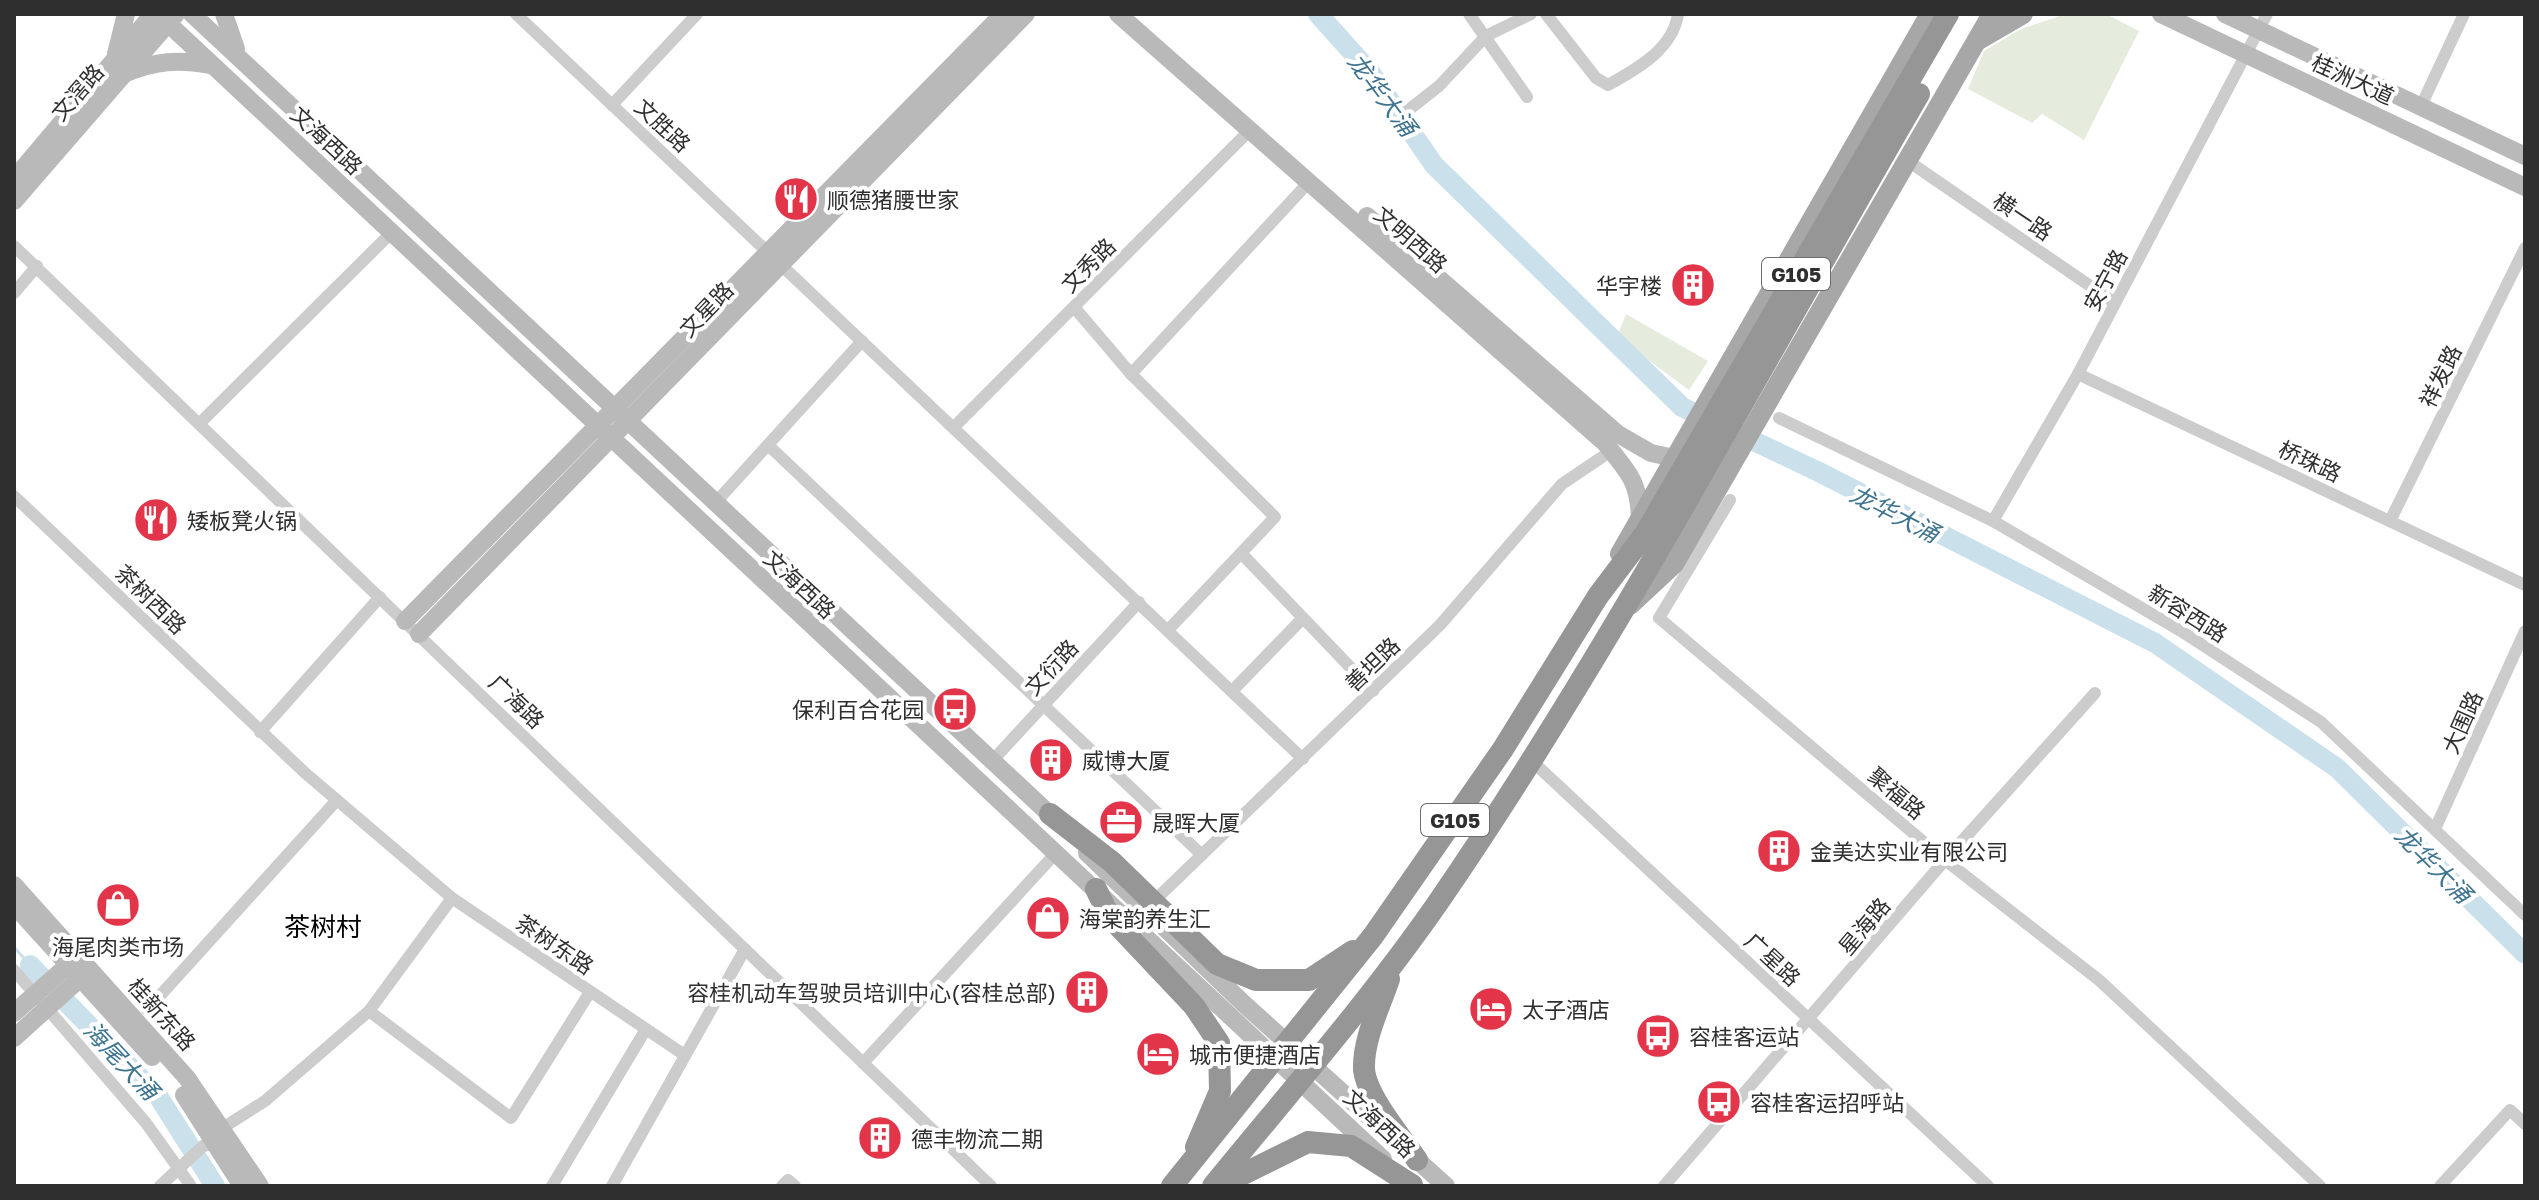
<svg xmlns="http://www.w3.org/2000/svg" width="2539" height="1200" viewBox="0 0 2539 1200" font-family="'Golos Text','Noto Sans SC',sans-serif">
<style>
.green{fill:#e6ecdd}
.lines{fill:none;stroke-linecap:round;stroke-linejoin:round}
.stream{stroke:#cae0eb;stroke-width:3}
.river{stroke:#cae0eb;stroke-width:20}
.street{stroke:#ccc;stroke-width:12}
.secondary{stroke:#b9b9b9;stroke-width:18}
.primary{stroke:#a7a7a7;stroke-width:20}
.highway{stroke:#969696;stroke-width:22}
.labels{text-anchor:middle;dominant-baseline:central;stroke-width:8;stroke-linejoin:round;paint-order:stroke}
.shield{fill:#fff;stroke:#6d6d6d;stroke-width:2}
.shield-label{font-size:20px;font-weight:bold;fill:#2f2f2f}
.street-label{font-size:22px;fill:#2f2f2f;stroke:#fff}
.poi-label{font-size:22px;fill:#2f2f2f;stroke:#fff;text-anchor:start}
.water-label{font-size:24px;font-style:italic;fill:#3e7490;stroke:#fff}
.quarter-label{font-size:26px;fill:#000;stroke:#fff}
</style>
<rect width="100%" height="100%" fill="#fff"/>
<g class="green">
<polygon points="2066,14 2106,14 2139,31 2084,140 2042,114 2032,123 1968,89 1984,51 2021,29"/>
<polygon points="1626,314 1708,361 1689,390 1617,337"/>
</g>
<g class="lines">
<polyline class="stream" points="14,947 30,965"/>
<g class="river">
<polyline points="1318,14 1370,72 1434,165 1682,407 1819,472 2155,643 2337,768 2525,954"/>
<polyline points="30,965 158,1096 215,1186"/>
</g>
<g class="street">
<polyline points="516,14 1303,759"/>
<polyline points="1469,14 1527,97"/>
<path d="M1546,14L1596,78L1608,85C1637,69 1673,49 1678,14"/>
<polyline points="612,105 697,14"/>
<polyline points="2421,106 2464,14"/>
<polyline points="1406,112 1439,86 1486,36 1531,14"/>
<polyline points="1908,161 2115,303"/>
<polyline points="14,246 991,1186"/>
<polyline points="14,293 37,266"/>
<polyline points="1074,307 1131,374 1275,517 1169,629"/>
<polyline points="1131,374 1309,182"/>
<polyline points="2078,374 2525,585"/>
<polyline points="1779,418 1993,521 2181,631 2321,722 2525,915"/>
<polyline points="200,423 391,233"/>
<polyline points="954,427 1250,130"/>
<polyline points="768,445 1202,855"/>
<polyline points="14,496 304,772 452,898 646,1029 552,1186"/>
<polyline points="1730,500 1659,618 1945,860 2099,980 2320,1186"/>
<polyline points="717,501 862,341"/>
<polyline points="1993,521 2078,374 2267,14"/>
<polyline points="2390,521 2525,248"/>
<polyline points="1241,553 1373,691"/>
<polyline points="1233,690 1303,618"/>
<polyline points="260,732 380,597"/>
<polyline points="993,760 1139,602"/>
<polyline points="1532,761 1988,1186"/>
<polyline points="2435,829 2525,631"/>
<polyline points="1153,902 1440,625 1562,484 1611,451"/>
<polyline points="14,970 146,1123 191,1186"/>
<polyline points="147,1010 337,800"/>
<polyline points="369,1011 511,1118 590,992"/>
<polyline points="646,1029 683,1054"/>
<polyline points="863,1063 1055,854"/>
<polyline points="221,1129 265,1101 369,1011 452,898"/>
<polyline points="160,1186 203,1146 214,1144"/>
<polyline points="612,1186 745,949"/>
<polyline points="782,1186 788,1180 795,1186"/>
<polyline points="1664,1186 1945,860 2095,693"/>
<polyline points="2440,1186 2510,1110 2525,1124"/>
</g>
<g class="secondary">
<polyline points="158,14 1383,1159"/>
<polyline points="192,14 1059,823"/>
<polyline points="224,14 236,49"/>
<path d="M1118,14L1605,443C1629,473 1639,481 1640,520"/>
<polyline points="2161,14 2525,187"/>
<polyline points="2225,14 2525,156"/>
<polyline points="116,54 126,14"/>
<path d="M126,73C156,61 178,59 210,65"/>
<polyline points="14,179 153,14"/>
<polyline points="14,201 176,14"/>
<polyline points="1367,216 1618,434 1651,453 1674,458"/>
<polyline points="405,621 1003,14"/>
<polyline points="419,634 1026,14"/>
<polyline points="1087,853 1244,1004 1446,1186"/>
<polyline points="14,885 187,1078 260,1186"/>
<polyline points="14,905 152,1057"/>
<polyline points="14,1013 75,959"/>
<polyline points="14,1038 86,973"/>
<polyline points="184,1095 242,1186"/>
</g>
<g class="primary">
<polyline points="1980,39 2023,14"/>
<polyline points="1620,554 1930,14"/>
<polyline points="1630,605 1674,564 1992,14"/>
</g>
<g class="highway">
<polyline points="1050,814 1112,862 1217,964 1256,980 1309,980 1353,951"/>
<polyline points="1096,889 1109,916 1194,1006 1219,1043 1220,1091 1196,1147"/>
<path d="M1389,979C1380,1006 1363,1039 1364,1069C1366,1096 1402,1138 1417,1160"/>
<polyline points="1172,1186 1373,936 1503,749 1598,596 1645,534 1948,14"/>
<path d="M1213,1186C1289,1093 1368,1003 1437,904C1615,645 1761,365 1919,94"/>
<polyline points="1219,1186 1308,1142 1351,1146 1412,1185"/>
</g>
</g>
<defs>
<g id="restaurant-disc" transform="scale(2.3)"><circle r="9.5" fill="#e23549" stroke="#fff"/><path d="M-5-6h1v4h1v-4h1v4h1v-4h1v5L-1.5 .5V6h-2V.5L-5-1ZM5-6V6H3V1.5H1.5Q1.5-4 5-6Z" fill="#fff"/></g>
<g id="building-disc" transform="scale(2.3)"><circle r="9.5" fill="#e23549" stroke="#fff"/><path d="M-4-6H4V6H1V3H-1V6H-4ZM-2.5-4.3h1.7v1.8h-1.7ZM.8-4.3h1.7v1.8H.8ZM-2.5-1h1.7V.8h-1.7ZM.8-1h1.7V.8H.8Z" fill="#fff"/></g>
<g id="bus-disc" transform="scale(2.3)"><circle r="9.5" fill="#e23549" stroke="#fff"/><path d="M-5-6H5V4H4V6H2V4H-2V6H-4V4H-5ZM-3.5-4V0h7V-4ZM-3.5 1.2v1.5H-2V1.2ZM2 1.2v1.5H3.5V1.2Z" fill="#fff"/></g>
<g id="office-disc" transform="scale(2.3)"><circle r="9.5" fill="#e23549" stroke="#fff"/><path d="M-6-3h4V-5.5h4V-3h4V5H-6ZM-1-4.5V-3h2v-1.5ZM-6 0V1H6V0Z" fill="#fff"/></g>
<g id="shop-disc" transform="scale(2.3)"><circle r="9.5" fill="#e23549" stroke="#fff"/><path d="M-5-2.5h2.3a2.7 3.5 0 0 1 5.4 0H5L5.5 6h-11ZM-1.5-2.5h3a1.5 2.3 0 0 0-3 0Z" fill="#fff"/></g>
<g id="hotel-disc" transform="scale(2.3)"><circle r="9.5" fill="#e23549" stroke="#fff"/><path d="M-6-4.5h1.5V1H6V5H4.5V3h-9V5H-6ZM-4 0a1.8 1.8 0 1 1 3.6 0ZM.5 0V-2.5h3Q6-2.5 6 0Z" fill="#fff"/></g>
</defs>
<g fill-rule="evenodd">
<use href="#restaurant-disc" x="796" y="199"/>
<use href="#building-disc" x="1693" y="285"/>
<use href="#restaurant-disc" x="156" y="520"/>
<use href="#bus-disc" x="955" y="709"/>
<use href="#building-disc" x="1051" y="760"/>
<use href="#office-disc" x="1121" y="822"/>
<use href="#building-disc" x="1779" y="851"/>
<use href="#shop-disc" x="118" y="905"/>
<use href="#shop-disc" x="1048" y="918"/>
<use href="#building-disc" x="1087" y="992"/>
<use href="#hotel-disc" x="1491" y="1009"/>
<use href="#bus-disc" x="1658" y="1036"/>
<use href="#hotel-disc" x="1158" y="1054"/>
<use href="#bus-disc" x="1719" y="1102"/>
<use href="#building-disc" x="880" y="1138"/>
</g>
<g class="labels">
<g class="shield">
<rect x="1762" y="258" width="68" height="32" rx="6"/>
<rect x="1421" y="804" width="68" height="32" rx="6"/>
</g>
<g class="shield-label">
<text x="1796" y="274">G105</text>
<text x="1455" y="820">G105</text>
</g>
<g class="street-label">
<text transform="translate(2353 79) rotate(25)">桂洲大道</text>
<text transform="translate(77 92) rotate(-49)">文滘路</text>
<text transform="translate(663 125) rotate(43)">文胜路</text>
<text transform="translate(327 140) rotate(43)">文海西路</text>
<text transform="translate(2023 216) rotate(34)">横一路</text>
<text transform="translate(1411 239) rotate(41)">文明西路</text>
<text transform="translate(1088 265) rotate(-45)">文秀路</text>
<text transform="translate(2105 280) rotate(-62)">安宁路</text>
<text transform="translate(706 309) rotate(-46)">文星路</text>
<text transform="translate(2440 376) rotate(-64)">祥发路</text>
<text transform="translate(2310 461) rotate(25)">桥珠路</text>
<text transform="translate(800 584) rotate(43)">文海西路</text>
<text transform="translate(151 599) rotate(44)">茶树西路</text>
<text transform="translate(2188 613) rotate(32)">新容西路</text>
<text transform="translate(1372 664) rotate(-44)">善坦路</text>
<text transform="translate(1051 667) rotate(-47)">文衍路</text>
<text transform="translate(517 701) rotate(44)">广海路</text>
<text transform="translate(2462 722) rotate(-66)">大围路</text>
<text transform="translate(1897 793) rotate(40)">聚福路</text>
<text transform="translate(1864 926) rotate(-50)">星海路</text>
<text transform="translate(555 944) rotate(34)">茶树东路</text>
<text transform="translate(1773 959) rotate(43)">广星路</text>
<text transform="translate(162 1014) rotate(48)">桂新东路</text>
<text transform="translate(1380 1123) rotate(43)">文海西路</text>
</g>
<g class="poi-label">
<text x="827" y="199">顺德猪腰世家</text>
<text x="1662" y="285" text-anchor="end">华宇楼</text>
<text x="187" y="520">矮板凳火锅</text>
<text x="924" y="709" text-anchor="end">保利百合花园</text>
<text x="1082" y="760">威博大厦</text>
<text x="1152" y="822">晟晖大厦</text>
<text x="1810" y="851">金美达实业有限公司</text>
<text x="1079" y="918">海棠韵养生汇</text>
<text x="118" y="946" text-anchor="middle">海尾肉类市场</text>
<text x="1056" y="992" text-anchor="end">容桂机动车驾驶员培训中心(容桂总部)</text>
<text x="1522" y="1009">太子酒店</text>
<text x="1689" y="1036">容桂客运站</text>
<text x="1189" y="1054">城市便捷酒店</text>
<text x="1750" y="1102">容桂客运招呼站</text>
<text x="911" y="1138">德丰物流二期</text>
</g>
<g class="water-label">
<text transform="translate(1383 94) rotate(53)">龙华大涌</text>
<text transform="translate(1895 513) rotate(27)">龙华大涌</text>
<text transform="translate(2434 864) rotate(45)">龙华大涌</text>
<text transform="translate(122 1060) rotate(47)">海尾大涌</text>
</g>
<g class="quarter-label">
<text x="323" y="926">茶树村</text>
</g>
</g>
<rect width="2539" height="1200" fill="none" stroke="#2f2f2f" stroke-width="32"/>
</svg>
